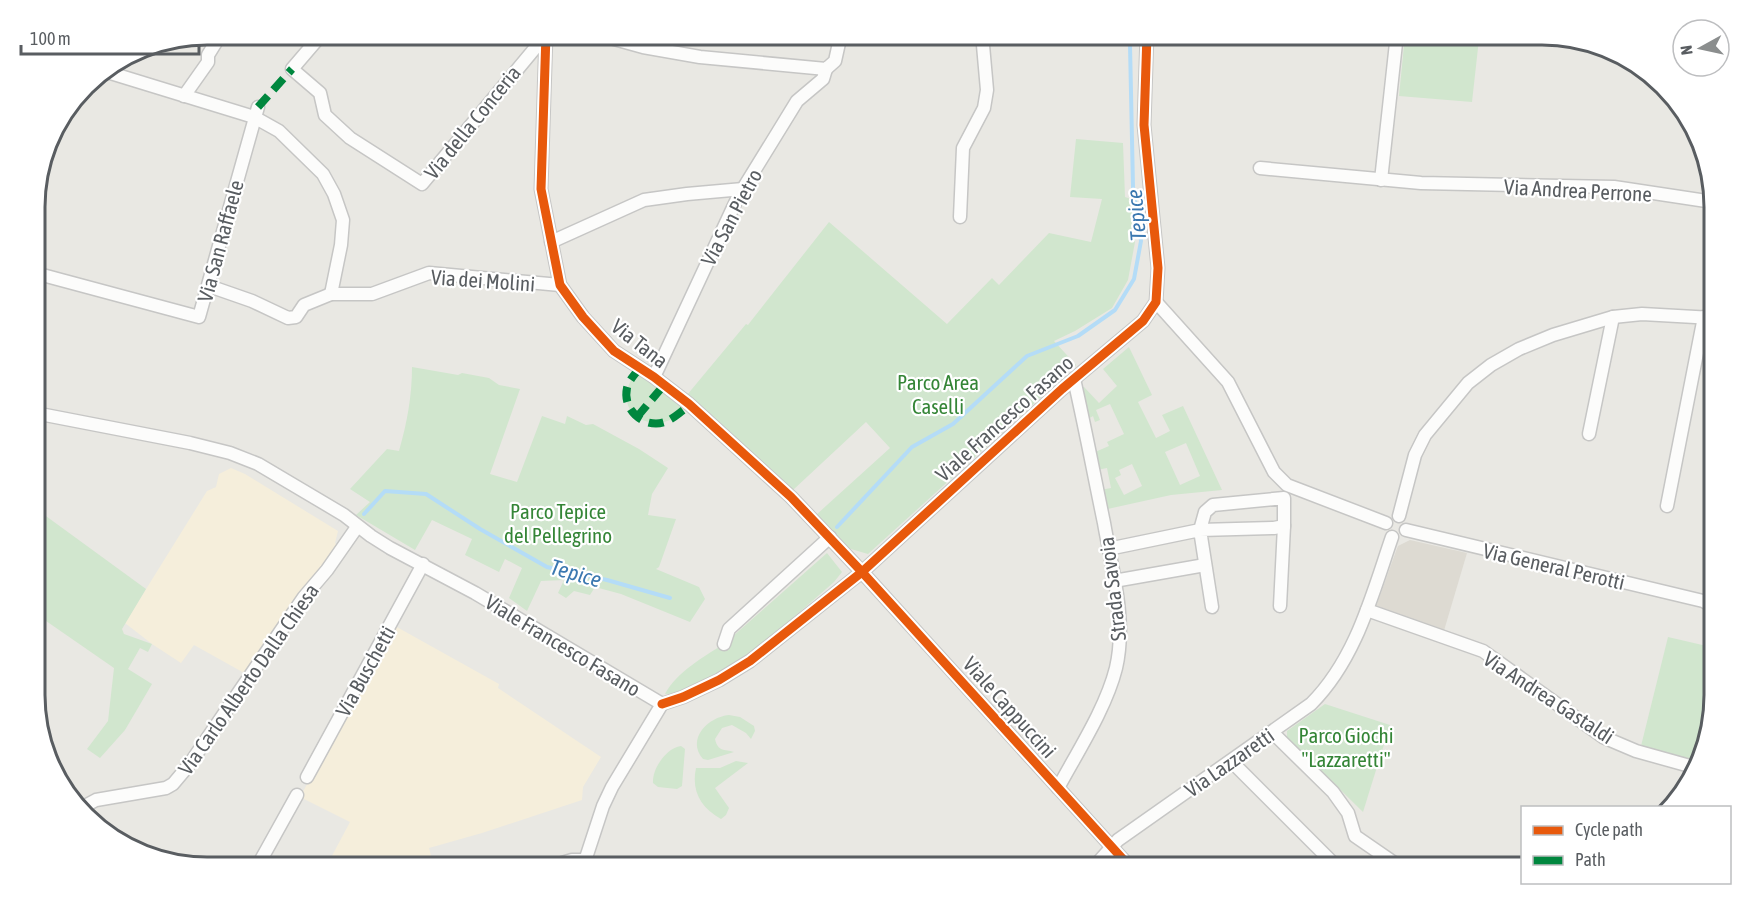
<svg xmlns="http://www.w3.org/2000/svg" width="1749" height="902" viewBox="0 0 1749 902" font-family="'Asap Condensed',sans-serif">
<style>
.commercial{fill:#f5eedb}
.education{fill:#dddad2}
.green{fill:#d1e6ce;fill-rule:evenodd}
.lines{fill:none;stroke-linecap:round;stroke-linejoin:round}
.stream{stroke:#b4dcf7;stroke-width:4}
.minor-casing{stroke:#c6c6c5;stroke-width:15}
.minor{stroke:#fcfcfb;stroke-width:12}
.quiet{stroke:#00873e;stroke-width:8;stroke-dasharray:15 8;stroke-linecap:butt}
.cycleway-casing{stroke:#fff;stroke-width:13}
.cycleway{stroke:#e8590c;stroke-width:9}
.labels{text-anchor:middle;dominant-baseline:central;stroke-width:4.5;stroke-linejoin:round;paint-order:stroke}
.street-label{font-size:21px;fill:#595d61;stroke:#fff}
.park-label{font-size:21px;fill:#348536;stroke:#fff}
.water-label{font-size:22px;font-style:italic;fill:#3b78b0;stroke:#fff}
.rim{fill:none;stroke:#595d61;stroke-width:3}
</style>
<rect width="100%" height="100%" fill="#e9e8e3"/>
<g class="commercial">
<polygon points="231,468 245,474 338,531 335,543 337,545 246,674 194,645 181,663 152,644 125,623 207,491 216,487 219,474"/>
<polygon points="395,626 499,684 498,688 601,757 583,787 582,800 482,833 429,848 434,867 326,867 350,822 300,797"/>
</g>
<polygon class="education" points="1410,540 1467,553 1443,634 1376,607 1396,551 1398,546"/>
<g class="green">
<polygon points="1405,35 1433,35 1479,39 1472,102 1399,96"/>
<polygon points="1076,139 1123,143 1125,197 1131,199 1135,242 1128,280 1112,308 1075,331 1054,341 1076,365 1050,389 868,554 844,547 816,515 890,448 866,422 793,490 687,395 746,324 748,325 751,321 829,222 947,324 992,278 999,285 1049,233 1091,242 1102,199 1070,197"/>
<path d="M1129,347L1152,395L1138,402L1156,438L1170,431L1162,415L1183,406L1222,490L1171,495L1103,510L1100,490L1111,488L1107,468L1097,470L1095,452L1109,446L1107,442L1124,434L1110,404L1096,410L1100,420L1095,422L1093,416L1088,419L1081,388L1084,387L1099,403L1117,386L1103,369ZM1186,443L1200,476L1180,485L1165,452ZM1132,464L1142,486L1124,495L1115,478L1121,475L1119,470Z"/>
<path d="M412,367L458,375L462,373L489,378L499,385L520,389L490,474L517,482L542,416L565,424L567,416L586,425L593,424L639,449L668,468L652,494L648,515L676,519L659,567L656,569L699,587L705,599L690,622L621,594L595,587L590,595L574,591L566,598L558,593L564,580L541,581L527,611L509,598L522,568L505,559L499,572L465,555L472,539L432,520L415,550L356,515L370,502L350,489L387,449L399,451C407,423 412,396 412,367Z"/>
<path d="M640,368L688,403C665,445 598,414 640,368Z"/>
<polygon points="39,511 146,589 122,629 124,634 152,644 148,652 140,648 128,669 152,684 125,730 100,758 87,749 108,721 114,668 36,614 36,516"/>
<path d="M827,553L842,572L834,582L753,653L681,693L665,694C677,672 703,657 724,644Z"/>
<polygon points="1714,635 1714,695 1699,763 1641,746 1668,637 1711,647"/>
<polygon points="1325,704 1390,725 1363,812 1287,737 1287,731"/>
<path d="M729,715L740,717L754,726L755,731L751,739L746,733L732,725L722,728L715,739C718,752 724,749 734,752L708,760L703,759C686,739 708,717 729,715Z"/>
<path d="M681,746L685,749L682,786L677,789L658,787L653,783C652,769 666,748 681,746Z"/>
<path d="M736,761L748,763L715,788L729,808L726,815L721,819C701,808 691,791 696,768H720Z"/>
</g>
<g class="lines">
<g class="stream">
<polyline points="364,514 385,491 426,494 480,529 547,567 607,580 670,598"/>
<polyline points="837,527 912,447 953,424 1027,356 1078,336 1115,310 1134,279 1141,241 1133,187 1130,45"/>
</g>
<g class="minor-casing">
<g id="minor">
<polyline points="322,34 292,69 320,93 325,115 350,138 422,184 546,35"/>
<polyline points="546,34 541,189 560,285 583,317 614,351 654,377 689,404 791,497 862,572 1130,867"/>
<polyline points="596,34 643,47 700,57 826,69 835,61 841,34"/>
<polyline points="104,71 254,117 279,131 323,174 334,194 343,220 341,245 331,294"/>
<polyline points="184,96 208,62 208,55 221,34"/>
<polyline points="1260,168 1421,183 1614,187 1713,202"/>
<polyline points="1381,180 1397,34"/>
<polyline points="960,217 963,148 984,108 987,90 982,34"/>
<polyline points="551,242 644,200 687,194 743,189"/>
<polyline points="35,273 199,317 258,107"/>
<polyline points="209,286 252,301 288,318 296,317 304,305 331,294 372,294 429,273 560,285"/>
<polyline points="1156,302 1228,382 1274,472 1287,485 1386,523"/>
<polyline points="654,377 738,197 797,101 823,79 826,69"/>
<polyline points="35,413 190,443 230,453 258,464 344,515 371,536 390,548 475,593 662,704"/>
<polyline points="1589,434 1613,317"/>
<polyline points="1667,506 1704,317"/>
<polyline points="1399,516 1415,455 1425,435 1468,383 1491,365 1519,349 1553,335 1613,317 1642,314 1713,318"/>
<polyline points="1406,530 1703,601 1714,607"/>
<polyline points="1108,549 1200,530 1274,528 1284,526 1284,498 1213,505 1205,512 1200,530 1212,607"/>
<polyline points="1114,581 1205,565"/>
<polyline points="1280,606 1284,526"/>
<polyline points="1367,610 1483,651 1603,737 1636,751 1697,768"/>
<polyline points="724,644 729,629 830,537"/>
<polyline points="662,704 683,697 719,680 750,661 862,572 1062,389 1143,321 1156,302 1158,268 1144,125 1147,34"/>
<polyline points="1272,732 1333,792 1348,813 1355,836 1400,867"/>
<polyline points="1231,761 1337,867"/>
<polyline points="307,777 423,564"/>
<path d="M1058,788C1078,751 1106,708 1116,668C1127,621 1112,569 1104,523C1094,475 1085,427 1074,379"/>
<polyline points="83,807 96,800 166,788 173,784 189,765 304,597 327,570 357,527"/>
<polyline points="257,867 297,795"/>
<polyline points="549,867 572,860 585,860"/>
<polyline points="583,867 603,806 612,787 662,704"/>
<path d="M1094,867L1118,840L1311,704C1356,659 1372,595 1392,537"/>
</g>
</g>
<use href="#minor" class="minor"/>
<g class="quiet">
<polyline points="258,107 292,69"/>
<path d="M640,368C635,374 629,380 627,388C622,410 644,429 665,422C673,419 679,413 685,409"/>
<polyline points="637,417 664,385"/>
</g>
<g class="cycleway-casing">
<g id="cycleway">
<polyline points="546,34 541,189 560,285 583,317 614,351 654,377 689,404 791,497 862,572 1130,867"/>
<polyline points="662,704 683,697 719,680 750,661 862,572 1062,389 1143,321 1156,302 1158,268 1144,125 1147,34"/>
</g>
</g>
<use href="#cycleway" class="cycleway"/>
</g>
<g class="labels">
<g class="street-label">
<text transform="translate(472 122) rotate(-51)">Via della Conceria</text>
<text transform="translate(1578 190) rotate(3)">Via Andrea Perrone</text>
<text transform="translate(731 217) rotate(-62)">Via San Pietro</text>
<text transform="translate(220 241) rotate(-75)">Via San Raffaele</text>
<text transform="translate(483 280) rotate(4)">Via dei Molini</text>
<text transform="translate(640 343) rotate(38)">Via Tana</text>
<text transform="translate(1004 418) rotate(-42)">Viale Francesco Fasano</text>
<text transform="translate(1554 566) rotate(13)">Via General Perotti</text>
<text transform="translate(1112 589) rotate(-97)">Strada Savoia</text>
<text transform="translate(563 645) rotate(31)">Viale Francesco Fasano</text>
<text transform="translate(365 671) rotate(-61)">Via Buschetti</text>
<text transform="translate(248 679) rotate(-55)">Via Carlo Alberto Dalla Chiesa</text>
<text transform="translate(1549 697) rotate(33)">Via Andrea Gastaldi</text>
<text transform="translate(1010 707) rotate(48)">Viale Cappuccini</text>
<text transform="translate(1229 762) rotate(-35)">Via Lazzaretti</text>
</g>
<g class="park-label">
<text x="938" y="382">Parco Area<tspan x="938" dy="24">Caselli</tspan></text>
<text x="558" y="511">Parco Tepice<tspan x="558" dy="24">del Pellegrino</tspan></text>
<text x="1346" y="735">Parco Giochi<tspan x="1346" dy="24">"Lazzaretti"</tspan></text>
</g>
<g class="water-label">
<text transform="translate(1136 215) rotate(-95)">Tepice</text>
<text transform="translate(576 573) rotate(16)">Tepice</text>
</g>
</g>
<path d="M0 0H1749V902H0ZM207 45H1542A162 162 0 0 1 1704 207V695A162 162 0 0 1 1542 857H207A162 162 0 0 1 45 695V207A162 162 0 0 1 207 45Z" fill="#fff" fill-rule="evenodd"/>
<path class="rim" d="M207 45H1542A162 162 0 0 1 1704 207V695A162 162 0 0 1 1542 857H207A162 162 0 0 1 45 695V207A162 162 0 0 1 207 45Z"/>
<rect x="1521" y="806" width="210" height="78" fill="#ffffff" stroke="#bdbec0" stroke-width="1.5"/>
<rect x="1533" y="826" width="30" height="9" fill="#e8590c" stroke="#bdbec0" stroke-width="1.5"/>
<text x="1575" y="836" font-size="18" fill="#595d61">Cycle path</text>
<rect x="1533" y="856" width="30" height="9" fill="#00873e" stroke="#bdbec0" stroke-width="1.5"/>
<text x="1575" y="866" font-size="18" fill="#595d61">Path</text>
<g transform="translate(1701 48) rotate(262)"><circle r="28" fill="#ffffff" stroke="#bdbec0" stroke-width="1.5"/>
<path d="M0-4.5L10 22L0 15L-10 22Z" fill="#8b8e8e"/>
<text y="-9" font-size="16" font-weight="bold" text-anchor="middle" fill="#595d61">N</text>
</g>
<path d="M21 45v9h178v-9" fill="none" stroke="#595d61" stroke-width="3"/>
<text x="30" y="45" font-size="18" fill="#595d61" stroke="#ffffff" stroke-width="4.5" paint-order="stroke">100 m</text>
</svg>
